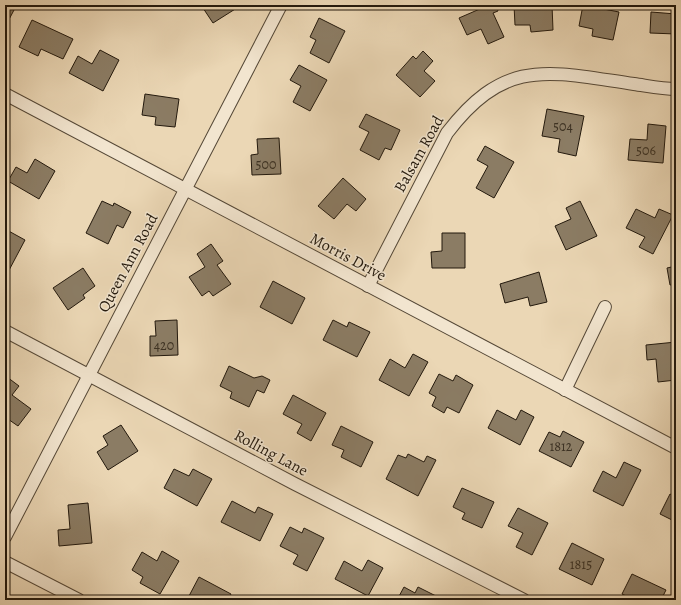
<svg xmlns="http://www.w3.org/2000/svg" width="681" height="605" viewBox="0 0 681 605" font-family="Alegreya,serif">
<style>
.building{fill:#8b7c64;stroke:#23190d}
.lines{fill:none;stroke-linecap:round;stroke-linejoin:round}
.minor-casing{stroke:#554837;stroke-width:14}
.minor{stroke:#f2e5cf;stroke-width:12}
.labels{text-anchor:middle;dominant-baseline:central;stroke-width:3;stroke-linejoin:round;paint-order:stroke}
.number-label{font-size:14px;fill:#3d3223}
.street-label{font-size:16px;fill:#23190d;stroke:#f2e5cf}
</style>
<rect width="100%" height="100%" fill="#ebd7b5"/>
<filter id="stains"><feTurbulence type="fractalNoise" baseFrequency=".005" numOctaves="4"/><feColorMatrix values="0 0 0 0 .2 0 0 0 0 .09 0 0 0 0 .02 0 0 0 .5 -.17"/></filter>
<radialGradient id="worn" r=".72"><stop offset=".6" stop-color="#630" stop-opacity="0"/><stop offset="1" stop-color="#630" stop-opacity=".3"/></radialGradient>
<g class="building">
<polygon points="5,5 14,10 5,27"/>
<polygon points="201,5 239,5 240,6 213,23"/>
<polygon points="489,5 496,5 498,11 493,13 504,37 488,44 481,29 467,35 459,18"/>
<polygon points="514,5 552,5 553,30 531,32 530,25 515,25"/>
<polygon points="583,5 619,12 613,40 592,36 593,29 579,26"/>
<polygon points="651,12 676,14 676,46 676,34 650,33"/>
<polygon points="319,18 345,31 329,63 310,53 316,40 310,37"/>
<polygon points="32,20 73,39 63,59 41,49 38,56 19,47"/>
<polygon points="100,50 119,60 103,91 69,73 78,56 92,64"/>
<polygon points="423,51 433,61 424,71 435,81 420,97 396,75 413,56 416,59"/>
<polygon points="299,65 327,80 310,111 293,102 301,86 290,80"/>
<polygon points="145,94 179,99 175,127 155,125 156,117 142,115"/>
<polygon points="547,109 584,116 576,156 558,152 560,139 542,136"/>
<polygon points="366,114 400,130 391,150 385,148 379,160 360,150 369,132 359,127"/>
<polygon points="648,124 666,126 663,163 628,160 630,139 647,140"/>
<polygon points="279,138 281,174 252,175 251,155 258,154 257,139"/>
<polygon points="485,146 514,162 494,198 476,188 488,166 477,160"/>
<polygon points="35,159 55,171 39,199 8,181 16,167 27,173"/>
<polygon points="343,178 366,199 356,211 347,204 334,219 318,206"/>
<polygon points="102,201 113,206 114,203 131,212 123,228 117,225 108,244 86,233"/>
<polygon points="580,201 597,236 566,250 555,226 571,219 566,208"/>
<polygon points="636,209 655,218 659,209 673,215 653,254 639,247 645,237 626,228"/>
<polygon points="5,229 25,240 7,274 5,273"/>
<polygon points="442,233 465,233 465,268 432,268 431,252 442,251"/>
<polygon points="211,244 223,261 217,265 231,284 213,296 209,291 202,296 189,277 205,267 197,254"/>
<polygon points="676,266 676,284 670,285 667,268"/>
<polygon points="83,268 95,286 83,295 85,298 68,310 53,288"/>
<polygon points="539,272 547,302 530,306 528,297 505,303 500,284"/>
<polygon points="273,281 305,298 292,324 260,307"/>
<polygon points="177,320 178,355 150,356 150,336 156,336 155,321"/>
<polygon points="333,320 347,327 349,322 370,332 357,357 323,340"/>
<polygon points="676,342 676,380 658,382 656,359 647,360 646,345"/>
<polygon points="413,354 428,362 409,396 379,380 390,359 405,368"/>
<polygon points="229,366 254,378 262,376 270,380 264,393 257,390 249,407 230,398 232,392 220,386"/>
<polygon points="439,374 453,381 456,375 473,385 459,413 447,407 444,413 432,406 436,397 429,393"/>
<polygon points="7,377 19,386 12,395 31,409 18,426 5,417 5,380"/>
<polygon points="293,395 326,413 311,441 297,433 302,424 283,414"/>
<polygon points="497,410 516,420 521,410 534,417 520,445 488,428"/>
<polygon points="121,425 138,451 108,470 97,452 108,445 103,436"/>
<polygon points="341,426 373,442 361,467 341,457 344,450 332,445"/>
<polygon points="563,431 584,442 571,467 539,451 549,432 560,437"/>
<polygon points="408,454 424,462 427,456 436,460 418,496 386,479 398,455 406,458"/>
<polygon points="624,462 641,470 623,506 593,491 603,471 616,478"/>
<polygon points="174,469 189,476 193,469 212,479 197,506 164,488"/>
<polygon points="462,488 494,502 482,528 462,519 465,513 453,507"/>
<polygon points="670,494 676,497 676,522 660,514"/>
<polygon points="232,501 255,513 258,507 273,514 260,541 221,522"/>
<polygon points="88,503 92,543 59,546 58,530 70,529 68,505"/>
<polygon points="518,508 548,523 532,555 516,547 523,533 508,526"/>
<polygon points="290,527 302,533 304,528 324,538 307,571 293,564 298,555 280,546"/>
<polygon points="572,543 604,559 592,585 559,569"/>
<polygon points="162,551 179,561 160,594 140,583 143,577 132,570 142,552 157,561"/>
<polygon points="368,560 383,568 368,596 335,579 344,561 362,571"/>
<polygon points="632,574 666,590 661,600 634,600 622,594"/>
<polygon points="199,577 231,594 228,600 197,600 189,596"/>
<polygon points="404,587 415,593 418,587 438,597 437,600 397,600"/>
</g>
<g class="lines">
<g class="minor-casing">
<g id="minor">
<polyline points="5,94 676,448"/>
<path d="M368,286L447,133C506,56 549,72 634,84C648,86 662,89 676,89"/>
<polyline points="5,331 295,484 524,600"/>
<polyline points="565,390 605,307"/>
<polyline points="5,537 281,5"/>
<polyline points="5,562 79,600"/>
</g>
</g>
<use href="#minor" class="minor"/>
</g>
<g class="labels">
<g class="number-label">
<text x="563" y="126">504</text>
<text x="646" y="150">506</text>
<text x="266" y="164">500</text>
<text x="164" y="345">420</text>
<text x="561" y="446">1812</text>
<text x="581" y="564">1815</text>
</g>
<g class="street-label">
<text transform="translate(419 154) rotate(-61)">Balsam Road</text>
<text transform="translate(348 257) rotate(28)">Morris Drive</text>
<text transform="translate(128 263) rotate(-62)">Queen Ann Road</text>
<text transform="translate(271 453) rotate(28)">Rolling Lane</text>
</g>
</g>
<rect width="681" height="605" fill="none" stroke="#ebd7b5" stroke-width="20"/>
<rect x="6" y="6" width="669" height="593" fill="none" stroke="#23190d" stroke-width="2"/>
<rect x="10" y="10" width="661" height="585" fill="none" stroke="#23190d"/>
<rect width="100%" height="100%" filter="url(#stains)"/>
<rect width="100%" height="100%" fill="url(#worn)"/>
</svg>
